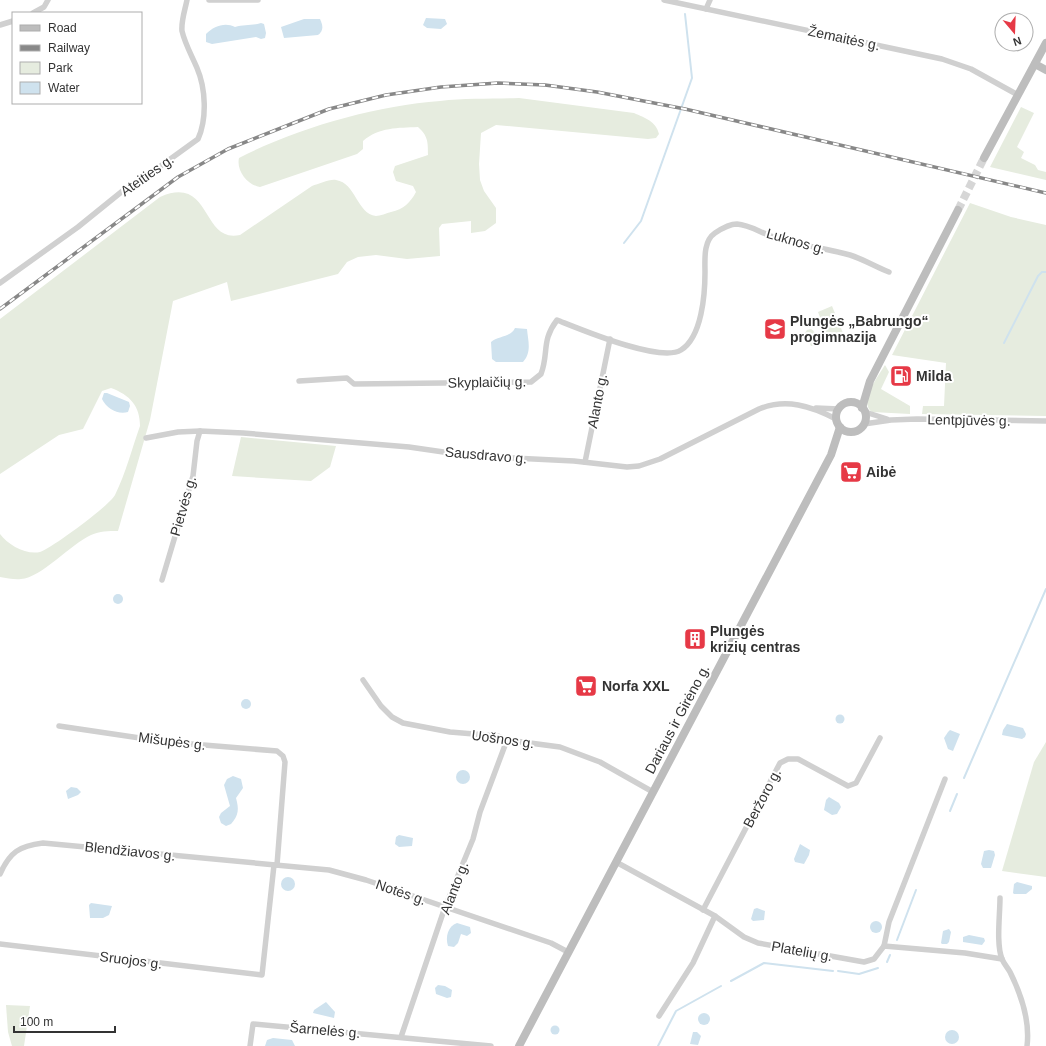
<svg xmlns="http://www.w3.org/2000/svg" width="1046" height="1046" viewBox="0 0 1046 1046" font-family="Helvetica,sans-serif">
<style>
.green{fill:#e6ecdf}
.water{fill:#cfe2ee}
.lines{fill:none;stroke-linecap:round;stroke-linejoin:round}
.stream{stroke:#cfe2ee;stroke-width:2}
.secondary-tunnel{stroke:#d6d6d6;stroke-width:8;stroke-dasharray:8 4;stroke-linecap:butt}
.street{stroke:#d0d0d0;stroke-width:5.5}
.secondary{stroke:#bdbdbd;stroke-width:8}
.rail-casing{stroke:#888;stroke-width:3.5}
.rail{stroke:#fff;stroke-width:2;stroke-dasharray:6;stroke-linecap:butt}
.labels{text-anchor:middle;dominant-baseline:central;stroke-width:4;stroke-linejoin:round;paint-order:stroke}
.street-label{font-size:14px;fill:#333;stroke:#fff}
.poi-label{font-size:14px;font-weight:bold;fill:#333;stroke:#fff;text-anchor:start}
</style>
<rect width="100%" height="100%" fill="#fff"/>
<g class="green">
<path d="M519,98L634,113C645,118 656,121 659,134L656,138L648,139L496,125L481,133L479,164L480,180L484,191L496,208V223L485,231L471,233V221L442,224L439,228L440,256L407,259L376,255L358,257L347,262L338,274L231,301L227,282L173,301L150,420L118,531C108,531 100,531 91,535C71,544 41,578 21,579C15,580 7,578 0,577V534C8,545 26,555 40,552C52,548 109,506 115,495C126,473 132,448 140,426C140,406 130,395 111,388L102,391L83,429L59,435L0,474V319L160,197C212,174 201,244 240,235L312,186C319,184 329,179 336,180C356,183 357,214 376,216C380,216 387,213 391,212C404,209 410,203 416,192L413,186L396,181L393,172L395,166L428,155C428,142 428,136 418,127C398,128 379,127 363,141V149L357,154L260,187C248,185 236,171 239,158C297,128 375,106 440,101C466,98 493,99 519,98Z"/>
<polygon points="1021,107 1034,113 1017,147 1024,152 1021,158 1035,165 1038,170 1046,172 1046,180 990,167"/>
<polygon points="970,203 1011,217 1046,225 1046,416 922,414 923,406 944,406 946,363 892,355"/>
<polygon points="832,306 843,333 828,339 818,312"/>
<path d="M811,329C816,332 818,339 817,344L811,346L805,333L807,330Z"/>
<path d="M885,365L889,372L881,389L910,406V414L872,412C858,402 879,375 885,365Z"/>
<polygon points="241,437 336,446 330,467 311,481 232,476"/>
<polygon points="1046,742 1046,877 1002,871 1034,762"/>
<polygon points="6,1005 30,1006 24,1046 12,1046 8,1032"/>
</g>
<g class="water">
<polygon points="426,18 445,19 447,24 441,29 427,28 423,25"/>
<path d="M304,19H320C323,26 324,30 318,35L284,38L281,27Z"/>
<path d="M261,23L264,24L266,33L265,38L261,39L256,37L212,44L206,42V34C214,26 225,22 235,27C244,24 252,26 261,23Z"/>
<path d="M515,328L527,329C528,341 532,352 523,362H496L492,359L491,342C498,336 511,337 515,328Z"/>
<path d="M104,393H107L129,402L130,406L128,412C118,415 107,409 102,399Z"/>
<circle cx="118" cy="599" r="5"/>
<circle cx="246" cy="704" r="5"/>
<circle cx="840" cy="719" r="4.5"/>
<polygon points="1007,724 1023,728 1026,734 1025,737 1022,739 1002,735 1003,730"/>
<polygon points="950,730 960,734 953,751 948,749 944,738 948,732"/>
<circle cx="463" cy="777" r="7"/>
<path d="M233,776L241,779L243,788L236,798C239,809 239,815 231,824L226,826L221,823L219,817L221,813L230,806L224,785L227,779Z"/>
<polygon points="71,787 77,788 81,792 78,795 68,799 66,791"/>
<polygon points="829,797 839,803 841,807 837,814 832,815 824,810 826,800"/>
<polygon points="399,835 413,838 412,846 399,847 395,844 396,837"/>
<polygon points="800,844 810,850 809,855 804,864 795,862 794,859"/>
<polygon points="989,850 994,851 995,855 991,868 983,868 981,864 984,851"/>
<circle cx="288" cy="884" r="7"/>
<polygon points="1017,882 1032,886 1032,889 1026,894 1014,894 1013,893 1014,884"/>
<polygon points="91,903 112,906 109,915 103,918 90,918 89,905"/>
<polygon points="757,908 765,911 764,920 753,921 751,919 754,909"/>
<circle cx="876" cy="927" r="6"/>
<path d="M457,923L470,927L471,933L467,936L461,934L458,943L454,947L448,946C445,937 448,926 457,923Z"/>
<polygon points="949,929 951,932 949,942 947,944 942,944 941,943 943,931"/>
<polygon points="969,935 984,938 985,941 982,945 963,942 963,937"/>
<polygon points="438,985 445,986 452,990 451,997 447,998 436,994 435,988"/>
<polygon points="326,1002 335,1012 334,1018 313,1013 314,1010"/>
<circle cx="704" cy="1019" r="6"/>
<circle cx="555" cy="1030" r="4.5"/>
<circle cx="952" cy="1037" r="7"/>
<polygon points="693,1032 697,1032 701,1036 698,1045 690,1044"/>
<polygon points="273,1038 292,1040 295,1046 265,1046 267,1040"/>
</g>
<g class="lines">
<g class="stream">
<polyline points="624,243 641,221 692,78 685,14"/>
<polyline points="1004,343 1038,276 1042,272 1046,272"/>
<polyline points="964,778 1046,589"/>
<polyline points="950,811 957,794"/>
<polyline points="897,940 916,890"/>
<polyline points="887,962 890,955"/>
<polyline points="838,971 859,974 878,968"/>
<polyline points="731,981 764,963 833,971"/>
<polyline points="658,1046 676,1011 721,986"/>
</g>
<polyline class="secondary-tunnel" points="958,210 984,158"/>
<g class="street">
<polyline points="209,0 258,0"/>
<polyline points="664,0 942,59 971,69 1018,95"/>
<polyline points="706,9 710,0"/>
<polyline points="33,13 44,7 48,0"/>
<polyline points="0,25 13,21"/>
<path d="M0,283L78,227L125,189L151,173L198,139C207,119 206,89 197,68C192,56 185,44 182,31C181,21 185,10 187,0"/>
<path d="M299,381L347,378L354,384L531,382L541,374C549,353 541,341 557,320C580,329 660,363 681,350C702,337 705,294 705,272C705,260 703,241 715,233C721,229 730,224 737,224C750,225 759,232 771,236C797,245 824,248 850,255C863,259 876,267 889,272"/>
<polyline points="816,408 839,409"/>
<polyline points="865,412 887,419"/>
<polyline points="864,424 891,420 917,419 1046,421"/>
<path d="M146,438L178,432L200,431L243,433L409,447L471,456L574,461L627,467L639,466L660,459L759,409C786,398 811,406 836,419"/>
<polyline points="585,462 610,339"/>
<polyline points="162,580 193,476 197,441 200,431"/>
<polyline points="363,680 381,706 392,717 403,723 450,732 498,736 507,740 560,747 600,762 653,792"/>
<polyline points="59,726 167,742 277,751 283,756 285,762 277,865"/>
<polyline points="616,862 715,916 744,937 758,943 864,962 874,959 884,946 965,953 1002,959"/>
<path d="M0,874C10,852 19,846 43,843L329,870L366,880L551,943L568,952"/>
<path d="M1000,898C1000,915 996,944 1002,959C1004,964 1008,968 1010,972C1021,994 1030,1022 1027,1046"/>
<polyline points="703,910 780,763 788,759 798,759 848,786 856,783 880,738"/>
<polyline points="0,944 262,975 274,865"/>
<polyline points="884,946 889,922 945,779"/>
<polyline points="659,1016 693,963 715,916"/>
<polyline points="401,1037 445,907 473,839 480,812 507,740"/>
<polyline points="250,1046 253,1024 491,1046"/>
</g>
<g class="secondary">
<polyline points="1035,64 1046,70"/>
<polyline points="984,158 1046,43"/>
<circle cx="851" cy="417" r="15"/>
<polyline points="862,408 870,381 958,210"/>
<polyline points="519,1046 831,455 840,427"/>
</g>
<g class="rail-casing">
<polyline id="rail" points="0,309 178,177 228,149 329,109 386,95 441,87 498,83 545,85 597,92 685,109 1046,193"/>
</g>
<use href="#rail" class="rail"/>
</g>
<defs>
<g id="school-square" transform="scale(1.15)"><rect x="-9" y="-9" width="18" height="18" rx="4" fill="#e63946" stroke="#fff"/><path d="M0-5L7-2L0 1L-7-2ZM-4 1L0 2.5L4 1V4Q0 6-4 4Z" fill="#fff"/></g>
<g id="fuel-square" transform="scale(1.15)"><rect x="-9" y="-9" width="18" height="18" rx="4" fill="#e63946" stroke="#fff"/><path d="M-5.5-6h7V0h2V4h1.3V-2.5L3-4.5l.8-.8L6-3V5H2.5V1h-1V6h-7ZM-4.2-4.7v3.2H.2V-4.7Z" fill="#fff"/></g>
<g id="supermarket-square" transform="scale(1.15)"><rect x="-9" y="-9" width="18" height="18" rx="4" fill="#e63946" stroke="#fff"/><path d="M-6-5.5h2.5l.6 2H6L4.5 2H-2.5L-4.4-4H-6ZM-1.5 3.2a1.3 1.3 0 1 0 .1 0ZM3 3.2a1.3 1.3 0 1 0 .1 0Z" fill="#fff"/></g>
<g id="building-square" transform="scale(1.15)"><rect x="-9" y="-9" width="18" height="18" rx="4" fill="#e63946" stroke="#fff"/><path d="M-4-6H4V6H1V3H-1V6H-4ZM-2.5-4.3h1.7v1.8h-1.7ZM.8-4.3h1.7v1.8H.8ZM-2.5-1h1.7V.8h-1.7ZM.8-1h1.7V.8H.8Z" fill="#fff"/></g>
</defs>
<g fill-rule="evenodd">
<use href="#school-square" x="775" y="329"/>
<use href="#fuel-square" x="901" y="376"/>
<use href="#supermarket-square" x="851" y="472"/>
<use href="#building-square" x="695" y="639"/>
<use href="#supermarket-square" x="586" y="686"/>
</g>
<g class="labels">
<g class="street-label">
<text transform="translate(844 38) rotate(12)">Žemaitės g.</text>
<text transform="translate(147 175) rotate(-35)">Ateities g.</text>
<text transform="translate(796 241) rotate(16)">Luknos g.</text>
<text transform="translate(487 382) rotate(-1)">Skyplaičių g.</text>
<text transform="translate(597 401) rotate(-79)">Alanto g.</text>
<text transform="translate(969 420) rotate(1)">Lentpjūvės g.</text>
<text transform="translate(486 455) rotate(5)">Sausdravo g.</text>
<text transform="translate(183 506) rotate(-74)">Pietvės g.</text>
<text transform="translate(677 719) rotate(-62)">Dariaus ir Girėno g.</text>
<text transform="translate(503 739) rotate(8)">Uošnos g.</text>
<text transform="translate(172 741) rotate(7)">Mišupės g.</text>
<text transform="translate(762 798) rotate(-62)">Beržoro g.</text>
<text transform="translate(130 851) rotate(6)">Blendžiavos g.</text>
<text transform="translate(454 888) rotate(-69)">Alanto g.</text>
<text transform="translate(401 892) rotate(19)">Notės g.</text>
<text transform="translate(802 951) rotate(10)">Platelių g.</text>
<text transform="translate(131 960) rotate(7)">Sruojos g.</text>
<text transform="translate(325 1030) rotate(5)">Šarnelės g.</text>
</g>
<g class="poi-label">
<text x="790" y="321">Plungės „Babrungo“<tspan x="790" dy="16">progimnazija</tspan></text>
<text x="916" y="376">Milda</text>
<text x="866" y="472">Aibė</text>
<text x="710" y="631">Plungės<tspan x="710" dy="16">krizių centras</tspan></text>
<text x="602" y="686">Norfa XXL</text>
</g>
</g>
<rect x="12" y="12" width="130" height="92" fill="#ffffff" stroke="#adadad"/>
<rect x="20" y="25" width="20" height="6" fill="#bdbdbd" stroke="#adadad"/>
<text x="48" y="32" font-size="12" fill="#333333">Road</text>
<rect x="20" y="45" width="20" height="6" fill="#888888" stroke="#adadad"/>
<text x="48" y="52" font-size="12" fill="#333333">Railway</text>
<rect x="20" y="62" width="20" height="12" fill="#e6ecdf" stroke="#adadad"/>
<text x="48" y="72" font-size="12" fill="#333333">Park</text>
<rect x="20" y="82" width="20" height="12" fill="#cfe2ee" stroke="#adadad"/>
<text x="48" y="92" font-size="12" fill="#333333">Water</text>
<g transform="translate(1014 32) rotate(161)"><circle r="19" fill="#ffffff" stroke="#adadad"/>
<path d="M0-3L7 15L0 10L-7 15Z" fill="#e63946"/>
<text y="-6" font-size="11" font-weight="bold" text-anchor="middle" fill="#333333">N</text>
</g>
<path d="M14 1026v6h101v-6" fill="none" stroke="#333333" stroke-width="2"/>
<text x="20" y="1026" font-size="12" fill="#333333" stroke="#ffffff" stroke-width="3" paint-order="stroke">100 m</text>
</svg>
